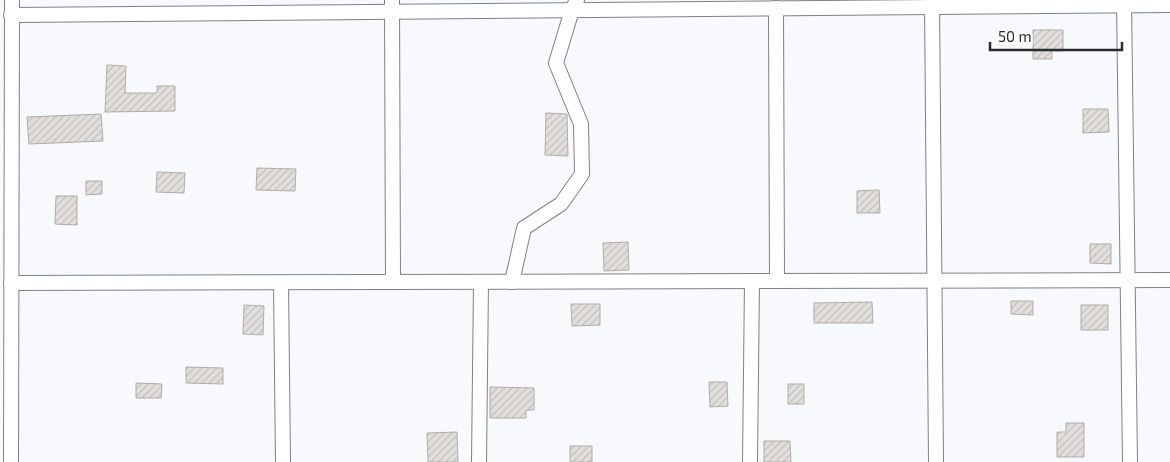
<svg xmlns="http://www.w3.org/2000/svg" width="1170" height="462" viewBox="0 0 1170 462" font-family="'Exo 2',sans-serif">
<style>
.building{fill:url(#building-hatch);stroke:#b0acaa}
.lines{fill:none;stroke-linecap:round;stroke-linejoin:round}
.street-casing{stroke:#7f8083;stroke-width:16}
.street{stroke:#fff;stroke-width:14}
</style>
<defs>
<pattern id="building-hatch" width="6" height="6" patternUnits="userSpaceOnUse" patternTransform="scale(1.25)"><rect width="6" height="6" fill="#e2dedb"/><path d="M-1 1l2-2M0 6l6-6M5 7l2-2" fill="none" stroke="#c2bfbc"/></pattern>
</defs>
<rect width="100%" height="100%" fill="#f8f9fd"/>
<g class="building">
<polygon points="1033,30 1063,30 1063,51 1052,51 1052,59 1033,59"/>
<polygon points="107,65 126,66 125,93 157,93 157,86 175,86 175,111 105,112"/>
<polygon points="1083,109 1108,109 1109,132 1083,133"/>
<polygon points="546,113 567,114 568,156 545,155"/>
<polygon points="101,114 103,141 29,144 27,117"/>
<polygon points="257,168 296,169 295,191 256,190"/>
<polygon points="157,172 185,173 184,193 156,192"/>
<polygon points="86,181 102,181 102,194 86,195"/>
<polygon points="879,190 880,213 857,213 857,191"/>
<polygon points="56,196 77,196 77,225 55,224"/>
<polygon points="628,242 629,270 604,271 603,243"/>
<polygon points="1090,244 1111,244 1111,264 1090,263"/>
<polygon points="1011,301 1033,301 1033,315 1011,314"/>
<polygon points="872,302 873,323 814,323 814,303"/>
<polygon points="571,304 600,304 600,325 572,326"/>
<polygon points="244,305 264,306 263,335 243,334"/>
<rect x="1081" y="305" width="27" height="25"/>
<polygon points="186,367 223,368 223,384 186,383"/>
<polygon points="709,382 727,382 728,406 710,407"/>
<polygon points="136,383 162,384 161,398 136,398"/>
<rect x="788" y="384" width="16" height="20"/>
<polygon points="490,387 534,388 534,410 526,410 526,418 490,418"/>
<polygon points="1066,423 1084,423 1084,457 1057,457 1057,432 1066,432"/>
<polygon points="457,432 458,462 428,462 427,433"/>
<polygon points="764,441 790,441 791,462 764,462"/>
<rect x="570" y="446" width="22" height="16"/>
</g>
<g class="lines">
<g class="street-casing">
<g id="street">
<polyline points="392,0 393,282"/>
<polyline points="932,0 936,462"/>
<polyline points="1124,0 1130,462"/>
<polyline points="776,8 777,281"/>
<polyline points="11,15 1170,5"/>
<polyline points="512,282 524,228 561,204 582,174 581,124 556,63 572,10 577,0"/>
<polyline points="11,283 1170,280"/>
<polyline points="281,283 283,462"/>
<polyline points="11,462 12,0"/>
<polyline points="479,462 481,282"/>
<polyline points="750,462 752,281"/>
</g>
</g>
<use href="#street" class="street"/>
</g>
<path d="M990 42v8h132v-8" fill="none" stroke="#2a2b2c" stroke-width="2.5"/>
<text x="998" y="42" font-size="15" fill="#2a2b2c" stroke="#ffffff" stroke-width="4" paint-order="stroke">50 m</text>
</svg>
